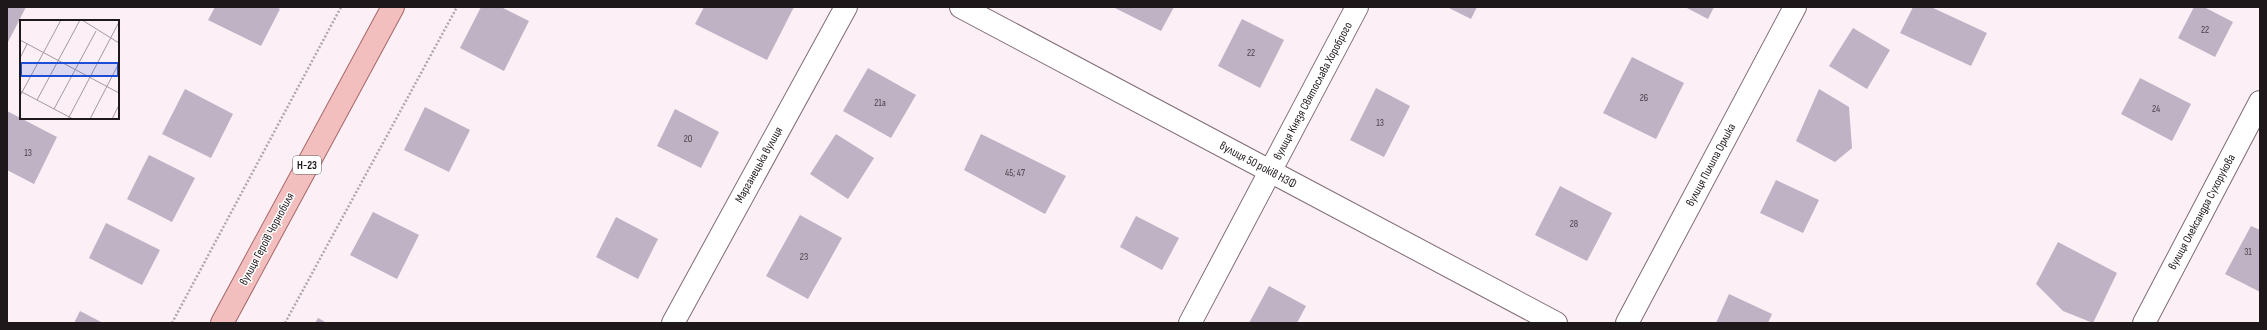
<svg xmlns="http://www.w3.org/2000/svg" width="2267" height="330" viewBox="0 0 2267 330" font-family="'Sofia Sans Condensed',sans-serif">
<style>
.building{fill:#beb2c4}
.lines{fill:none;stroke-linecap:round;stroke-linejoin:round}
.minor-casing{stroke:#7f6b74;stroke-width:24}
.primary-casing{stroke:#a46768;stroke-width:24}
.path{stroke:#b1a6ab;stroke-width:2.5;stroke-dasharray:2 2;stroke-linecap:butt}
.minor{stroke:#fff;stroke-width:22}
.primary{stroke:#f3bebe;stroke-width:22}
.labels{text-anchor:middle;dominant-baseline:central;stroke-width:3;stroke-linejoin:round;paint-order:stroke}
.number-label{font-size:10px;fill:#473e45}
.shield{fill:#fff;stroke:#625d5f;stroke-width:1}
.shield-label{font-size:11px;font-weight:bold;fill:#1f181b}
.street-label{font-size:12px;fill:#1f181b;stroke:#fff}
.inset-road{fill:none;stroke:#a4999e;stroke-width:1}
.view{fill:#1d4ed8;fill-opacity:0.15;stroke:#1d4ed8;stroke-width:2}
.inset-edge{fill:none;stroke:#1f181b;stroke-width:2}
</style>
<rect width="100%" height="100%" fill="#fdeff6"/>
<g class="building">
<polygon points="7,7 26,7 7,44"/>
<polygon points="215,7 276,7 280,9 261,46 208,20"/>
<polygon points="481,7 501,7 529,21 504,71 460,48"/>
<polygon points="704,7 794,7 767,60 695,24"/>
<polygon points="1113,7 1174,7 1161,31"/>
<polygon points="1447,7 1477,7 1471,19"/>
<polygon points="1685,7 1714,7 1708,19"/>
<polygon points="1913,7 1931,7 1987,33 1971,66 1900,33"/>
<polygon points="2194,7 2204,7 2233,22 2215,57 2178,38"/>
<polygon points="1242,19 1284,40 1260,88 1218,66"/>
<polygon points="1853,28 1890,50 1867,89 1829,66"/>
<polygon points="1632,57 1684,83 1656,139 1603,113"/>
<polygon points="868,68 916,95 891,138 843,111"/>
<polygon points="2140,78 2191,104 2172,141 2121,114"/>
<polygon points="1376,88 1410,106 1384,157 1350,140"/>
<polygon points="185,89 233,114 211,158 162,134"/>
<polygon points="1819,89 1849,107 1852,148 1835,162 1796,141"/>
<polygon points="425,107 470,130 449,172 404,150"/>
<polygon points="675,109 719,132 701,168 657,146"/>
<polygon points="7,111 57,137 34,184 7,170"/>
<polygon points="836,134 874,158 848,199 810,174"/>
<polygon points="981,134 1066,176 1045,214 964,170"/>
<polygon points="149,155 195,178 172,222 127,199"/>
<polygon points="1776,180 1819,200 1803,233 1760,213"/>
<polygon points="1560,186 1612,213 1587,261 1535,235"/>
<polygon points="373,212 419,235 397,279 350,255"/>
<polygon points="800,215 842,238 808,299 766,276"/>
<polygon points="1136,216 1179,238 1162,270 1120,247"/>
<polygon points="616,217 658,239 638,279 596,257"/>
<polygon points="106,223 160,250 142,285 89,258"/>
<polygon points="2251,226 2260,230 2260,292 2225,274"/>
<polygon points="2058,242 2117,273 2093,323 2063,311 2036,284"/>
<polygon points="1269,286 1306,306 1297,323 1249,323"/>
<polygon points="1729,294 1772,314 1768,323 1716,323"/>
<polygon points="80,311 103,323 74,323"/>
<polygon points="318,318 327,323 315,323"/>
</g>
<g class="lines">
<g class="minor-casing">
<g id="minor">
<polyline points="961,7 1556,323"/>
<polyline points="673,323 846,7"/>
<polyline points="1190,323 1357,7"/>
<polyline points="1627,323 1795,7"/>
<polyline points="2144,323 2260,102"/>
</g>
</g>
<g class="primary-casing">
<polyline id="primary" points="222,323 393,7"/>
</g>
<g class="path">
<polyline points="172,323 341,7"/>
<polyline points="285,323 457,7"/>
</g>
<use href="#minor" class="minor"/>
<use href="#primary" class="primary"/>
</g>
<g class="labels">
<g class="number-label">
<text x="2205" y="30">22</text>
<text x="1251" y="53">22</text>
<text x="1644" y="98">26</text>
<text x="880" y="103">21а</text>
<text x="2156" y="109">24</text>
<text x="1380" y="123">13</text>
<text x="688" y="139">20</text>
<text x="28" y="153">13</text>
<text x="1015" y="173">45; 47</text>
<text x="1574" y="224">28</text>
<text x="2248" y="252">31</text>
<text x="804" y="257">23</text>
</g>
<rect class="shield" x="293" y="156" width="28" height="18" rx="3"/>
<g class="shield-label">
<text x="307" y="165">Н-23</text>
</g>
<g class="street-label">
<text transform="translate(1313 91) rotate(-62)">вулиця Князя Святослава Хороброго</text>
<text transform="translate(759 165) rotate(-61)">Марганецька вулиця</text>
<text transform="translate(1258 165) rotate(28)">вулиця 50 років НЗФ</text>
<text transform="translate(1711 165) rotate(-62)">вулиця Пилипа Орлика</text>
<text transform="translate(2202 212) rotate(-62)">вулиця Олександра Сухорукова</text>
<text transform="translate(267 239) rotate(-62)">вулиця Героїв Чорнобиля</text>
</g>
</g>
<g transform="translate(20 20)">
<rect width="99" height="99" fill="#fdeff6"/>
<path class="inset-road" d="M62,0L99,23M0,20L99,73M0,38L7,24M0,71L53,99M0,76L41,0M17,80L60,0M34,89L76,11M48,99L99,2M70,99L99,43M92,99L99,85"/>
<path class="view" d="M1,43H98V56H1Z"/>
<rect width="99" height="99" class="inset-edge"/>
</g>
<rect width="2267" height="330" fill="none" stroke="#1f181b" stroke-width="16"/>
</svg>
